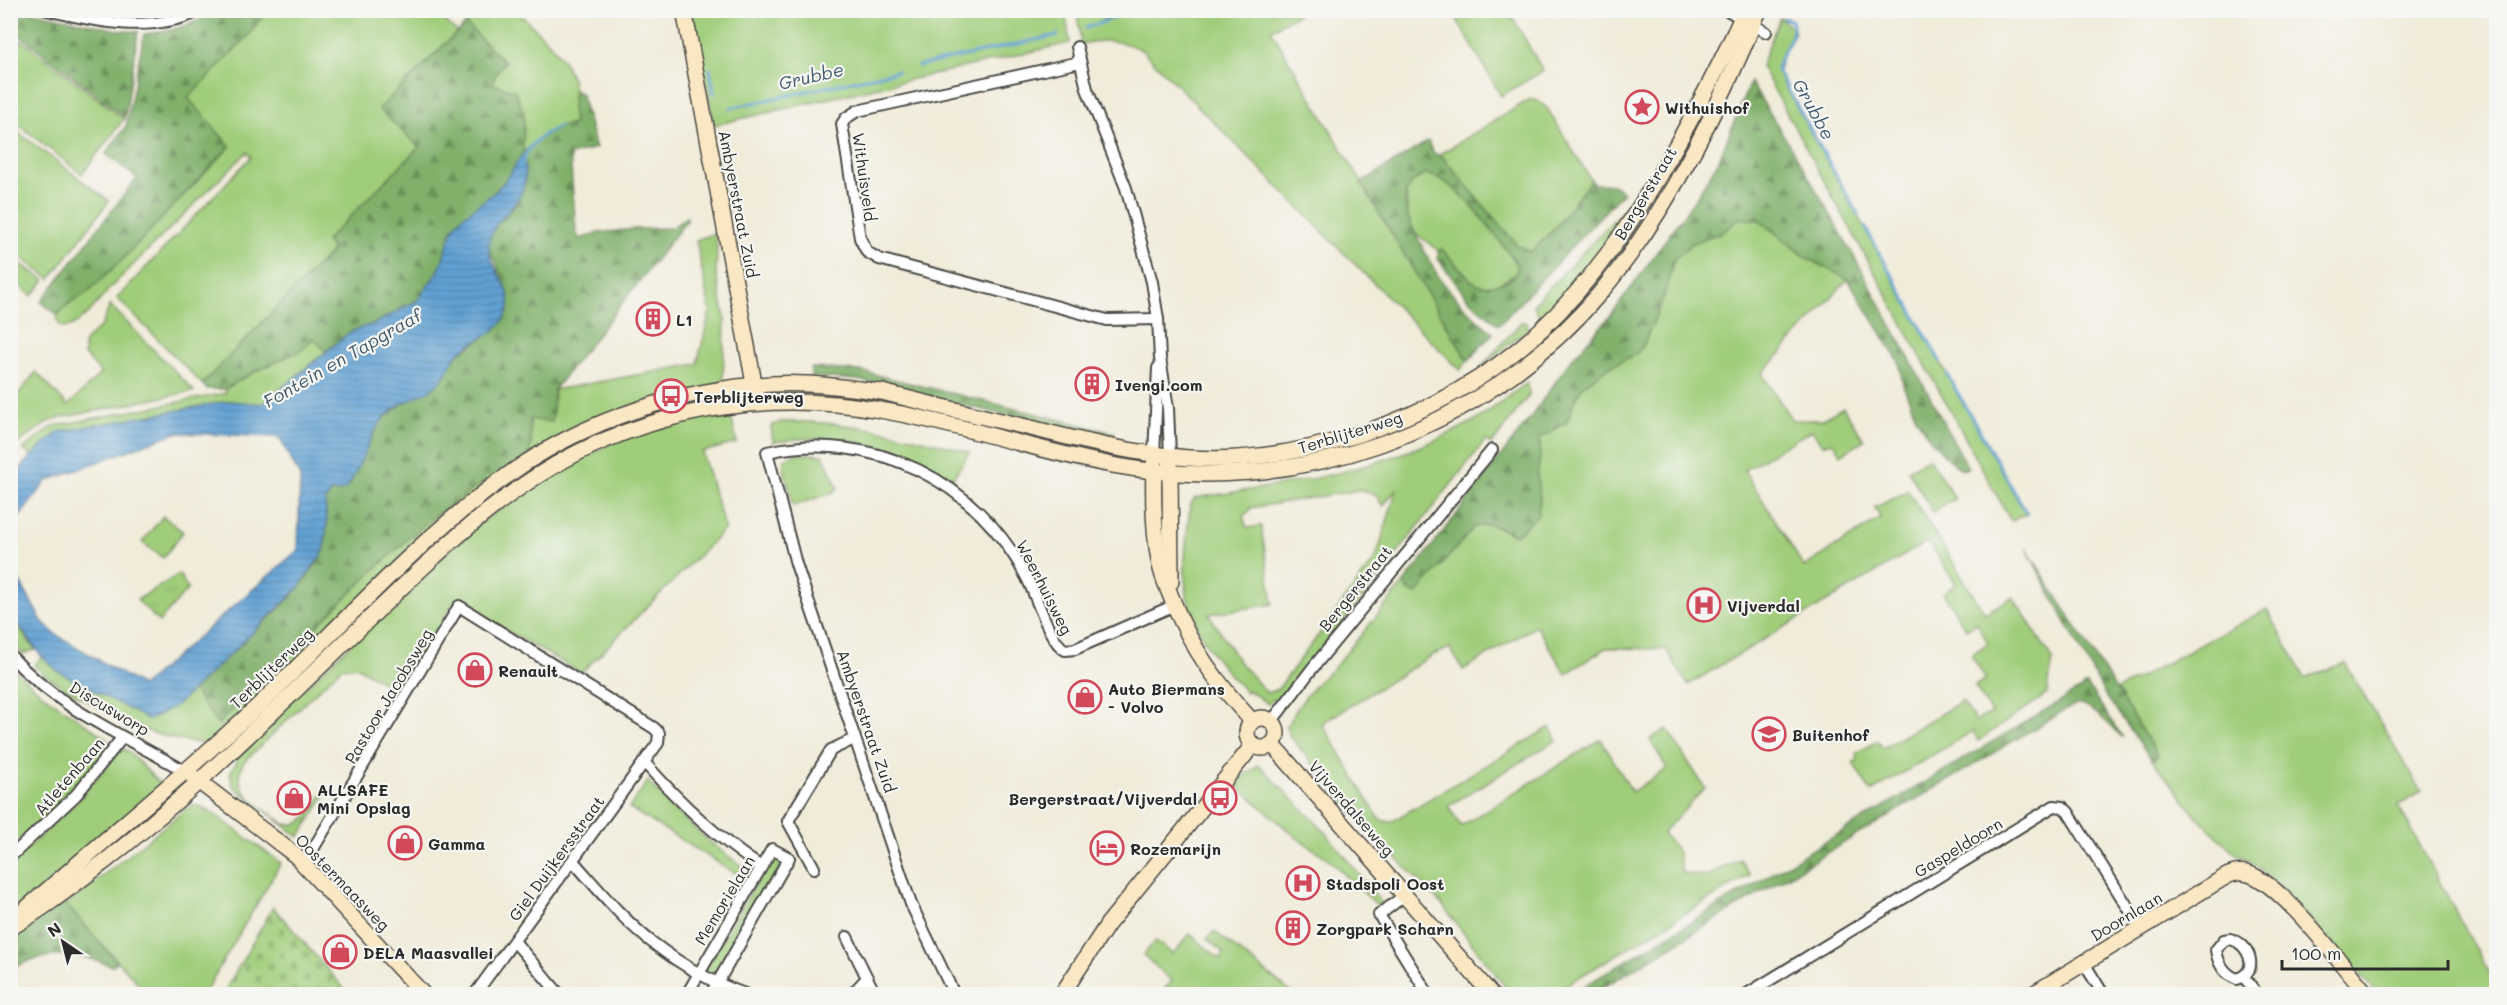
<svg xmlns="http://www.w3.org/2000/svg" width="2507" height="1005" viewBox="0 0 2507 1005" font-family="Mali,sans-serif">
<style>
.grass{fill:#a0cd7a;stroke:#667c52;stroke-width:1.5;fill-rule:evenodd}
.forest{fill:url(#forest-firs);stroke:#566e4a;stroke-width:1.5}
.cemetery{fill:url(#cemetery-stones);stroke:#667c52;stroke-width:1.5}
.park{fill:url(#park-tufts);stroke:#667c52;stroke-width:1.5}
.water{fill:url(#water-rules);stroke:#46667f;stroke-width:1.5}
.lines{fill:none;stroke-linecap:round;stroke-linejoin:round}
.stream{stroke:#61a0d3;stroke-width:3}
.street-casing{stroke:#494845;stroke-width:14}
.secondary-casing{stroke:#494845;stroke-width:18}
.street{stroke:#fff;stroke-width:10}
.secondary{stroke:#fae7c3;stroke-width:15}
.labels{text-anchor:middle;dominant-baseline:central;stroke-width:4.5;stroke-linejoin:round;paint-order:stroke}
.poi-label{font-size:16px;font-weight:bold;fill:#2b2b2b;stroke:#f6f6f2;text-anchor:start}
.street-label{font-size:16px;fill:#2b2b2b;stroke:#f6f6f2}
.water-label{font-size:18px;font-style:italic;fill:#415a6e;stroke:#f6f6f2}
</style>
<defs>
<pattern id="forest-firs" width="22" height="20" patternUnits="userSpaceOnUse" patternTransform="scale(1.5)"><rect width="22" height="20" fill="#80b06a"/><path d="M5 1l3.5 6h-7zM16 11l3.5 6h-7z" fill="#698f57"/></pattern>
<pattern id="cemetery-stones" width="16" height="16" patternUnits="userSpaceOnUse" patternTransform="scale(1.5)"><rect width="16" height="16" fill="#a0cd7a"/><path d="M2 7V4a2 2 0 0 1 4 0v3zM10 15v-3a2 2 0 0 1 4 0v3z" fill="#8ab06a"/></pattern>
<pattern id="park-tufts" width="24" height="20" patternUnits="userSpaceOnUse" patternTransform="scale(1.5)"><rect width="24" height="20" fill="#a0cd7a"/><path d="M3 7l-1-3M5 7V3M7 7l1-3M15 17l-1-3M17 17v-4M19 17l1-3" fill="none" stroke="#8ab06a"/></pattern>
<pattern id="water-rules" width="6" height="5" patternUnits="userSpaceOnUse" patternTransform="scale(1.5)"><rect width="6" height="5" fill="#61a0d3"/><path d="M0 2.5h6" fill="none" stroke="#5083ab"/></pattern>
</defs>
<rect width="100%" height="100%" fill="#f6f6f2"/>
<filter id="ink" filterUnits="userSpaceOnUse"><feTurbulence type="fractalNoise" baseFrequency=".0167" numOctaves="2"/><feDisplacementMap in="SourceGraphic" scale="12" xChannelSelector="R" yChannelSelector="G"/><feConvolveMatrix kernelMatrix="1 2 1 2 8 2 1 2 1" color-interpolation-filters="sRGB"/></filter>
<filter id="wash" filterUnits="userSpaceOnUse"><feTurbulence type="fractalNoise" baseFrequency=".008" numOctaves="4" result="noise"/><feDisplacementMap in="SourceGraphic" scale="24" xChannelSelector="R" yChannelSelector="G"/><feGaussianBlur stdDeviation="1.35" result="paint"/><feColorMatrix in="noise" values="0 0 0 0 0 0 0 0 0 0 0 0 0 0 0 0 0 1.4 0 .05"/><feComposite in="paint" operator="in"/></filter>
<g filter="url(#wash)">
<rect width="100%" height="100%" fill="#f1ecda"/>
<g class="grass">
<path d="M1134,10L1303,11L1271,30L1468,361L1460,370L1142,50C1121,40 1104,39 1081,44L1077,11H1111L1104,19Z"/>
<path d="M266,11H435L457,32L379,109L419,147L326,241L333,250L202,384L117,298L251,157L247,152L115,283C99,299 85,324 63,328L58,323L57,317L60,310L88,292L122,260L230,147L188,98L249,35Z"/>
<path d="M453,11H517C538,33 572,58 574,91C575,102 573,113 574,124L532,144L522,154L524,113L491,83L499,68L505,63Z"/>
<polygon points="692,11 1065,11 1070,43 714,125"/>
<polygon points="1452,11 1509,11 1543,71 1501,96"/>
<polygon points="1780,17 1795,32 1781,56 1778,74 2026,514 2011,521 1761,66"/>
<polygon points="21,40 124,119 82,174 11,119 11,54"/>
<polygon points="1530,99 1538,101 1547,108 1591,180 1555,228 1531,252 1517,245 1440,154"/>
<polygon points="11,127 109,201 50,279 11,250"/>
<path d="M1426,174C1461,181 1491,232 1513,258L1517,267L1516,274L1497,285L1484,287L1473,283L1462,269L1414,232L1408,221L1406,193L1410,183Z"/>
<polygon points="1626,207 1630,210 1578,282 1544,316 1538,315 1534,305 1542,295"/>
<path d="M1740,218L1759,220L1807,258L1848,279L1762,374L1792,420H1822L1843,407L1864,440L1841,455L1833,442L1822,445L1812,430L1744,470L1804,567L1881,518L1874,508L1908,491L1985,613L2013,597L2053,660L2047,694L1978,741L1973,731L1871,792L1853,763L1858,759L1856,753L1878,741L1883,748L1962,701L1976,721L1991,713L1975,686L1986,679L1971,655L1988,643L1977,623L1966,629L1943,593L1956,584L1928,541L1688,685L1666,649L1606,648L1566,674L1536,626L1463,670L1450,648L1433,655L1322,723L1380,820L1391,822L1550,727L1557,740L1448,806L1461,826L1601,739L1632,792L1667,769L1650,739L1667,729L1705,788L1663,833L1678,852L1682,873L1707,876L1740,859L1750,875L1551,994H1511L1442,905L1351,811L1289,735L1286,726C1299,706 1312,684 1332,670L1404,583L1408,591L1474,527L1489,524L1516,535L1540,500L1537,475L1540,457V438L1567,422L1572,406L1583,386L1609,367L1636,354L1643,346L1664,296L1674,259L1693,243L1724,231Z"/>
<path d="M715,233L717,248L716,274L725,318L723,382L529,457L211,743C164,744 120,720 81,697C64,688 48,679 34,666L42,657L59,672L149,720L177,705L193,690L218,723L377,567L432,518L481,484L529,457L531,442L529,419L552,422L554,390L697,364L710,312L696,240Z"/>
<polygon points="10,257 45,280 32,296 11,279"/>
<polygon points="110,305 194,391 60,418 48,422 17,444 11,439 10,405 36,372 68,406 101,373 84,355 84,342 102,325"/>
<polygon points="1521,322 1526,322 1529,328 1480,368"/>
<polygon points="313,338 326,351 263,404 229,401 58,432 31,456 23,449 54,426 226,393 225,389 254,372 302,350"/>
<path d="M1528,382L1529,395L1492,444L1485,441L1327,643L1277,701L1274,699L1268,704L1248,690L1246,692C1218,665 1191,630 1186,589C1182,562 1188,532 1190,505L1195,498C1295,484 1382,471 1472,422C1492,411 1510,395 1528,382ZM1397,488L1376,558L1278,689L1267,693L1239,662L1209,614L1273,604L1261,526L1247,528L1243,516L1249,512L1250,508L1360,490L1375,494L1383,506Z"/>
<path d="M730,410L737,443L702,452L725,529L581,673L455,601L402,690L398,691L356,666L341,668L243,763C228,792 265,810 285,824C306,829 314,805 325,790H329L299,837L233,786L230,773L237,762L232,757L470,531L546,475L629,435Z"/>
<path d="M781,422C846,420 908,435 970,452L951,481C898,447 836,431 773,442L771,426Z"/>
<polygon points="796,453 823,455 838,488 832,493 793,506 783,465 785,459"/>
<polygon points="1929,458 1955,499 1933,512 1908,470"/>
<polygon points="163,516 183,532 163,558 142,542"/>
<polygon points="2267,609 2305,678 2345,663 2422,792 2398,805 2496,986 2496,994 2378,994 2278,884 2245,858 2235,853 2199,819 2152,760 2157,757 2116,690"/>
<polygon points="11,616 35,650 22,654 11,637"/>
<path d="M10,666L42,694L106,738L108,743C93,774 38,824 11,847Z"/>
<polygon points="122,748 129,752 162,786 11,915 11,864 75,804"/>
<polygon points="1259,765 1327,834 1382,903 1379,907 1327,858 1297,838 1236,785 1242,777"/>
<path d="M648,781C680,818 711,845 751,873L748,881L629,808Z"/>
<polygon points="191,805 199,806 211,812 281,863 204,994 148,994 66,905"/>
<polygon points="779,857 783,862 717,976 705,969 771,858"/>
<polygon points="1214,931 1293,994 1160,994 1172,981 1143,955 1156,941 1173,954 1190,934 1220,959 1224,953 1207,939"/>
</g>
<g class="forest">
<polygon points="17,11 29,11 123,31 138,31 125,117 18,34 11,42 11,19"/>
<path d="M219,11H266L249,35L188,98L230,146L122,260L88,292L69,303L58,315L41,302L137,178L106,154L126,126L144,34C170,32 196,23 219,11Z"/>
<path d="M466,24L505,63L499,68L492,83L515,91L524,113L523,153C540,137 549,126 574,124L572,107L574,90L581,94L596,148L570,155L576,230L579,239L598,233L634,229L672,228L686,217L688,219L554,390L552,422L530,419L531,442L529,457L481,484L432,518L377,567L218,724L193,690L292,596L318,561L324,551L327,523L325,501L331,492L350,484L367,442L383,419L406,401L437,384L457,355L492,331C494,318 501,282 499,271C495,255 483,253 492,232C496,223 504,218 510,211C524,194 529,175 522,155L509,176L494,193L479,206L449,241L439,270L418,300L376,323L350,332L326,351L313,338L302,350L254,372L225,389H207L202,384L333,250L326,241L419,147L379,109Z"/>
<path d="M1750,82C1830,205 1898,338 1968,468L1962,470L1947,458L1929,438L1916,417L1903,385L1899,362L1848,279L1807,258L1759,220L1740,218L1724,231L1693,243L1674,259L1664,296L1643,346L1636,354L1609,367L1583,386L1572,406L1567,422L1540,438V457L1537,475L1540,500L1538,515L1516,535L1490,524L1474,527L1417,594L1408,591L1404,583L1533,414L1570,361L1612,314L1696,198L1719,160Z"/>
<path d="M1428,141L1431,149L1436,155L1440,154L1517,245L1531,252L1555,228L1591,180L1594,184C1609,186 1609,180 1623,192L1499,325L1468,299L1438,259V251L1442,249C1450,257 1467,279 1475,283C1485,290 1519,283 1517,267C1517,266 1514,259 1513,258C1491,232 1461,181 1426,174C1389,188 1410,224 1423,248C1429,260 1435,273 1444,284C1458,302 1475,318 1493,333L1468,361L1361,183Z"/>
<polygon points="811,368 860,371 1115,433 1113,441 859,380 811,377"/>
<polygon points="2026,548 2158,756 2152,760 2104,693"/>
<path d="M2087,685L2123,738C2115,730 2088,702 2077,705C2072,706 2065,711 2060,713L1592,994H1571Z"/>
<path d="M62,900L117,962L112,966C79,952 42,951 11,969L10,938Z"/>
</g>
<polygon class="cemetery" points="273,907 349,994 223,994"/>
<polygon class="park" points="179,574 188,589 159,622 137,600"/>
<path class="water" d="M522,154C539,206 489,211 489,247C489,270 516,287 508,311C500,335 472,339 457,355C449,364 446,377 437,385C423,397 403,400 390,412C368,433 365,459 350,483C346,491 339,492 331,492L325,501L327,523L324,551L298,589L177,705L149,720L59,672L42,657L11,615V566L42,621L55,634L142,686L298,550L300,477L279,437L175,433L47,481L11,528V480L31,456L58,432L229,401L263,404L350,332L376,323L418,300L439,270L454,227L462,217L494,193L509,176Z"/>
<g class="lines">
<g class="stream">
<path d="M1784,18L1792,21C1798,39 1778,53 1777,70L1858,214"/>
<polyline points="1086,28 1116,17"/>
<polyline points="918,66 1058,35"/>
<polyline points="710,69 714,93"/>
<polyline points="730,108 898,71"/>
<path d="M523,161C528,144 544,133 560,126"/>
<polyline points="1865,227 1940,361"/>
<polyline points="1947,374 2027,514"/>
</g>
</g>
</g>
<g filter="url(#ink)">
<g class="lines">
<g class="street-casing">
<g id="street">
<path d="M47,10C97,22 153,34 201,10"/>
<polyline points="1727,10 1766,32"/>
<polyline points="1077,47 1087,89 1126,188 1152,282 1158,319 1160,358 1168,408 1170,456"/>
<polyline points="1080,62 857,111 846,118 842,124 860,238 867,252 879,259 1107,320 1158,319"/>
<polyline points="1154,455 1158,368"/>
<path d="M10,655C58,709 125,736 186,772"/>
<polyline points="1272,721 1311,670 1492,450"/>
<path d="M644,762C680,803 716,837 761,867"/>
<polyline points="10,857 76,795 122,738"/>
<path d="M573,861C598,889 623,920 653,943C680,964 713,983 745,994"/>
<polyline points="304,864 459,606 654,728 659,733 658,743 475,994"/>
<polyline points="814,868 788,821 831,750 854,739"/>
<polyline points="1405,895 1379,915 1428,994"/>
<polyline points="847,937 875,994"/>
<path d="M2230,939C2250,943 2260,972 2237,979C2224,974 2218,963 2216,950L2224,940Z"/>
<polyline points="514,941 559,994"/>
<polyline points="2084,963 2103,994"/>
<polyline points="2244,977 2257,994"/>
<polyline points="687,994 772,849 789,858 711,994"/>
<polyline points="852,994 867,978"/>
<path d="M954,994L911,904L796,564L767,452C873,429 978,481 1027,578C1036,595 1049,641 1065,650L1075,649L1175,605"/>
<polyline points="1747,994 2054,806 2063,807 2068,812 2141,928"/>
</g>
</g>
<g class="secondary-casing">
<g id="secondary">
<polyline points="684,10 756,394"/>
<path d="M1154,464C1153,496 1153,529 1159,560C1161,575 1168,589 1174,604C1193,651 1218,684 1252,721"/>
<polyline points="1170,465 1171,582"/>
<circle cx="1262" cy="733" r="15"/>
<polyline points="1272,744 1491,994"/>
<polyline points="193,777 295,855 423,994"/>
<path d="M21,913C100,843 182,777 259,705C342,625 420,536 515,470C588,419 682,389 772,384C808,382 845,387 882,392C933,405 984,417 1035,429C1086,442 1136,454 1189,458C1246,462 1306,451 1360,434C1512,384 1591,294 1668,160C1696,111 1722,62 1745,10"/>
<path d="M10,928C45,908 76,883 108,859C201,785 285,700 371,617C441,549 513,479 603,441C691,404 785,393 880,410C958,423 1033,450 1112,465C1291,499 1481,434 1600,293C1666,214 1720,106 1759,10"/>
<polyline points="1062,994 1108,924 1253,745"/>
<path d="M2033,994L2225,877C2235,871 2245,871 2256,877C2291,896 2339,962 2367,994"/>
</g>
</g>
<use href="#street" class="street"/>
<use href="#secondary" class="secondary"/>
</g>
</g>
<defs>
<g id="sight-ring" transform="scale(1.725)"><circle r="9.5" fill="#f6f6f2" stroke="#d1495b" stroke-width="1.5"/><path d="M0-6L1.8-2.2L6-1.7L2.9 1.2L3.7 5.4L0 3.3L-3.7 5.4L-2.9 1.2L-6-1.7L-1.8-2.2Z" fill="#d1495b"/></g>
<g id="building-ring" transform="scale(1.725)"><circle r="9.5" fill="#f6f6f2" stroke="#d1495b" stroke-width="1.5"/><path d="M-4-6H4V6H1V3H-1V6H-4ZM-2.5-4.3h1.7v1.8h-1.7ZM.8-4.3h1.7v1.8H.8ZM-2.5-1h1.7V.8h-1.7ZM.8-1h1.7V.8H.8Z" fill="#d1495b"/></g>
<g id="bus-ring" transform="scale(1.725)"><circle r="9.5" fill="#f6f6f2" stroke="#d1495b" stroke-width="1.5"/><path d="M-5-6H5V4H4V6H2V4H-2V6H-4V4H-5ZM-3.5-4V0h7V-4ZM-3.5 1.2v1.5H-2V1.2ZM2 1.2v1.5H3.5V1.2Z" fill="#d1495b"/></g>
<g id="hospital-ring" transform="scale(1.725)"><circle r="9.5" fill="#f6f6f2" stroke="#d1495b" stroke-width="1.5"/><path d="M-5-5h3v3.5h4V-5h3V5h-3V1.5h-4V5h-3Z" fill="#d1495b"/></g>
<g id="shop-ring" transform="scale(1.725)"><circle r="9.5" fill="#f6f6f2" stroke="#d1495b" stroke-width="1.5"/><path d="M-5-2.5h2.3a2.7 3.5 0 0 1 5.4 0H5L5.5 6h-11ZM-1.5-2.5h3a1.5 2.3 0 0 0-3 0Z" fill="#d1495b"/></g>
<g id="school-ring" transform="scale(1.725)"><circle r="9.5" fill="#f6f6f2" stroke="#d1495b" stroke-width="1.5"/><path d="M0-5L7-2L0 1L-7-2ZM-4 1L0 2.5L4 1V4Q0 6-4 4Z" fill="#d1495b"/></g>
<g id="hotel-ring" transform="scale(1.725)"><circle r="9.5" fill="#f6f6f2" stroke="#d1495b" stroke-width="1.5"/><path d="M-6-4.5h1.5V1H6V5H4.5V3h-9V5H-6ZM-4 0a1.8 1.8 0 1 1 3.6 0ZM.5 0V-2.5h3Q6-2.5 6 0Z" fill="#d1495b"/></g>
</defs>
<g fill-rule="evenodd">
<use href="#sight-ring" x="1642" y="107"/>
<use href="#building-ring" x="653" y="319"/>
<use href="#building-ring" x="1092" y="384"/>
<use href="#bus-ring" x="671" y="396"/>
<use href="#hospital-ring" x="1704" y="605"/>
<use href="#shop-ring" x="475" y="670"/>
<use href="#shop-ring" x="1085" y="697"/>
<use href="#school-ring" x="1769" y="734"/>
<use href="#shop-ring" x="294" y="798"/>
<use href="#bus-ring" x="1220" y="798"/>
<use href="#shop-ring" x="405" y="843"/>
<use href="#hotel-ring" x="1107" y="848"/>
<use href="#hospital-ring" x="1303" y="883"/>
<use href="#building-ring" x="1293" y="928"/>
<use href="#shop-ring" x="340" y="952"/>
</g>
<g class="labels">
<g class="poi-label">
<text x="1665" y="107">Withuishof</text>
<text x="676" y="319">L1</text>
<text x="1115" y="384">Ivengi.com</text>
<text x="694" y="396">Terblijterweg</text>
<text x="1727" y="605">Vijverdal</text>
<text x="498" y="670">Renault</text>
<text x="1108" y="688">Auto Biermans<tspan x="1108" dy="18">- Volvo</tspan></text>
<text x="1792" y="734">Buitenhof</text>
<text x="317" y="789">ALLSAFE<tspan x="317" dy="18">Mini Opslag</tspan></text>
<text x="1197" y="798" text-anchor="end">Bergerstraat/Vijverdal</text>
<text x="428" y="843">Gamma</text>
<text x="1130" y="848">Rozemarijn</text>
<text x="1326" y="883">Stadspoli Oost</text>
<text x="1316" y="928">Zorgpark Scharn</text>
<text x="363" y="952">DELA Maasvallei</text>
</g>
<g class="street-label">
<text transform="translate(865 177) rotate(82)">Withuisveld</text>
<text transform="translate(1645 193) rotate(-59)">Bergerstraat</text>
<text transform="translate(739 204) rotate(79)">Ambyerstraat Zuid</text>
<text transform="translate(1350 432) rotate(-17)">Terblijterweg</text>
<text transform="translate(1045 587) rotate(63)">Weerhuisweg</text>
<text transform="translate(1355 588) rotate(-51)">Bergerstraat</text>
<text transform="translate(271 668) rotate(-44)">Terblijterweg</text>
<text transform="translate(388 696) rotate(-59)">Pastoor Jacobsweg</text>
<text transform="translate(110 708) rotate(31)">Discusworp</text>
<text transform="translate(867 721) rotate(71)">Ambyerstraat Zuid</text>
<text transform="translate(69 776) rotate(-49)">Atletenbaan</text>
<text transform="translate(1352 808) rotate(49)">Vijverdalseweg</text>
<text transform="translate(1958 847) rotate(-31)">Gaspeldoorn</text>
<text transform="translate(556 858) rotate(-54)">Giel Duijkersstraat</text>
<text transform="translate(343 882) rotate(46)">Oostermaasweg</text>
<text transform="translate(724 900) rotate(-59)">Memorielaan</text>
<text transform="translate(2126 916) rotate(-31)">Doornlaan</text>
</g>
<g class="water-label">
<text transform="translate(811 76) rotate(-13)">Grubbe</text>
<text transform="translate(1814 109) rotate(61)">Grubbe</text>
<text transform="translate(342 358) rotate(-30)">Fontein en Tapgraaf</text>
</g>
</g>
<rect width="2507" height="1005" fill="none" stroke="#f6f6f2" stroke-width="36"/>
<g transform="translate(63 942) rotate(325)" stroke="#f6f6f2" stroke-width="4.5" paint-order="stroke">
<path d="M0-4.5L10 22L0 15L-10 22Z" fill="#2b2b2b"/>
<text y="-9" font-size="16" font-weight="bold" text-anchor="middle" fill="#2b2b2b">N</text>
</g>
<path d="M2282 960v9h166v-9" fill="none" stroke="#2b2b2b" stroke-width="3"/>
<text x="2291" y="960" font-size="18" fill="#2b2b2b" stroke="#f6f6f2" stroke-width="4.5" paint-order="stroke">100 m</text>
</svg>
